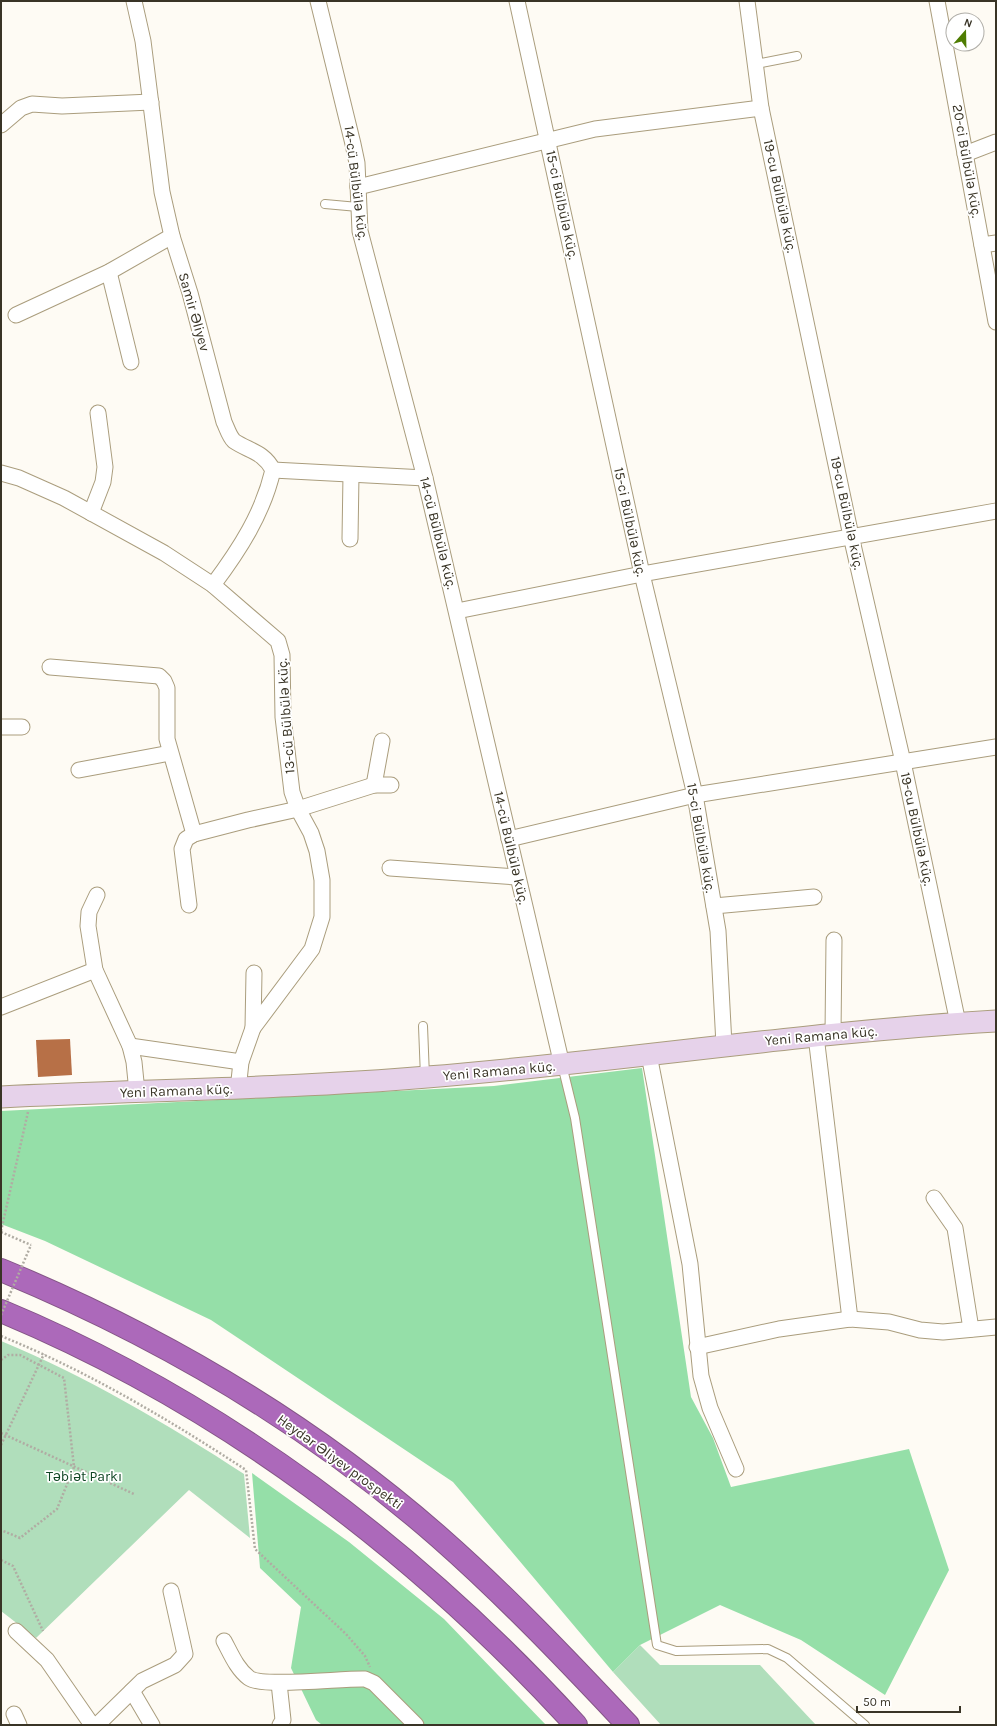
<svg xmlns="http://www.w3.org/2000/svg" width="997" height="1726" viewBox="0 0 997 1726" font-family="Karla,sans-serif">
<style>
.green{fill:#b0debb}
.forest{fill:#95dfa8}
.building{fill:#b77047}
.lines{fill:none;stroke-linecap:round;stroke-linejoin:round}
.lane-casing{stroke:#aa9d7d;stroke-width:10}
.street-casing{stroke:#aa9d7d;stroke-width:17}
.secondary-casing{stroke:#aa9d7d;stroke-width:23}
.highway-casing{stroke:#845686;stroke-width:24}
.path{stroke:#b0aca3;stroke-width:2.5;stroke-dasharray:2 2;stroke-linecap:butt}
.lane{stroke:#fff;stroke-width:8}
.street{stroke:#fff;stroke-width:15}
.secondary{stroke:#e6d2ea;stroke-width:21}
.highway{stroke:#ac69ba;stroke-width:22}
.path-bridge{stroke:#b0aca3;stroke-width:2.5;stroke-dasharray:2 2;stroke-linecap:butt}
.labels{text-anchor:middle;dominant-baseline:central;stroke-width:3.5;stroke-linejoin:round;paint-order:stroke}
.street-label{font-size:14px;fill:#393426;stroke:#fff}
.park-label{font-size:14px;fill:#104725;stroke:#fff}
</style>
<rect width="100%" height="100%" fill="#fefbf4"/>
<g class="green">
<path d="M1,1341C86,1376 167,1424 244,1474L250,1538L189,1490L36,1638L1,1611Z"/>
<polygon points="640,1645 660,1665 760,1665 816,1725 661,1725 613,1672"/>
</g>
<g class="forest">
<polygon points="642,1068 691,1397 713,1438 731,1487 909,1449 949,1570 885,1695 801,1640 720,1605 640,1645 613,1672 453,1482 211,1320 45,1241 1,1224 1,1111 494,1086"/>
<polygon points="252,1473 349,1542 444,1619 546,1725 322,1725 316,1720 291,1668 301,1607 260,1568"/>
</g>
<polygon class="building" points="70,1039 72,1075 38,1077 36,1040"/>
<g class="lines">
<g class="lane-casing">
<g id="lane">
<polyline points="756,64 797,56"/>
<polyline points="325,204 358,207"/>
<polyline points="423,1026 425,1077"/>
<polyline points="562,1065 575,1118 657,1645 676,1651 768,1649 787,1658 865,1725"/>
</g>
</g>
<g class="street-casing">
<g id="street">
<path d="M134,1L143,41L162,192L172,236L190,293L224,422C227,428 229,436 234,441C249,451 264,452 273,470C263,513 240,549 213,585"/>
<polyline points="318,1 353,144 357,163 360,231 425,478 562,1065"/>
<polyline points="517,1 642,574 695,795 718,931 724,1045"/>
<polyline points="747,1 761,108 851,536 903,762 958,1023"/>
<polyline points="937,1 996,322"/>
<polyline points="1,125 21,108 32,104 62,106 151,102"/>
<polyline points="965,154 996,142"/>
<polyline points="358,187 595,129 761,108"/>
<polyline points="982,245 996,243"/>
<polyline points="109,272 131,362"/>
<polyline points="16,315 109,272 172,236"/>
<polyline points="273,470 425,478"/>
<polyline points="1,473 19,478 64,498 164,553 213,585 278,641 282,655 283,717 292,792 298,809 311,833 317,851 322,880 322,917 312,949 253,1028 241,1062 238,1090"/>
<polyline points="91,513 103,482 105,467 98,413"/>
<polyline points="350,539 351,475"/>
<polyline points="457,611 642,574 996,511"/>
<polyline points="50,667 159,676 164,681 167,688 167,739 194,834"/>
<polyline points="1,727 22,727"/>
<polyline points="79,770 170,753"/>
<polyline points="374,785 382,741"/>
<polyline points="509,839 695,795 996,747"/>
<polyline points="390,868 517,877"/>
<polyline points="97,895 89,912 88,926 95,970 130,1046 134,1062 137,1092"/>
<polyline points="189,905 182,849 186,839 194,834 248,820 298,809 374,785 391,785"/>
<polyline points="714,906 814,897"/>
<polyline points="1,1007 95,970"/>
<polyline points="253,1028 254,973"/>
<polyline points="833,1034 834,940"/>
<polyline points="816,1036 850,1319"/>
<polyline points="130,1046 241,1062"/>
<polyline points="649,1055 690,1264 701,1376 710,1408 736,1469"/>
<polyline points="934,1198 955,1228 971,1329"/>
<polyline points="697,1347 779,1329 850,1319 889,1322 920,1330 943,1332 996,1327"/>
<polyline points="16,1631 47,1660 92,1725"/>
<path d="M224,1641C231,1654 237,1669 249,1678C262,1688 344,1678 365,1679L374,1683L416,1725"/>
<polyline points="279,1683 283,1720 280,1725"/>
<polyline points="132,1691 152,1725"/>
<polyline points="14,1714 19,1725"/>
<polyline points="97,1725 142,1681 175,1665 185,1654 171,1591"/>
</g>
</g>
<g class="secondary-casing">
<path id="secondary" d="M1,1097C143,1090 285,1089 427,1077C617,1062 806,1032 996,1021"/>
</g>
<g class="highway-casing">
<g id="highway">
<path d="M1,1270C158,1335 310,1424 439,1537C505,1595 567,1660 628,1725"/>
<path d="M1,1311C222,1403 415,1549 576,1725"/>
</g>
</g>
<g class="path">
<polyline points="1,1231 28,1112"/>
<polyline points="1,1232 31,1245"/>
<path d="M1,1336C87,1371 168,1419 246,1470L255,1549L346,1634L365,1656L370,1667"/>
<polyline points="1,1360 8,1355 20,1355 64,1378 74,1467 57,1509 20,1538 1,1530"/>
<polyline points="1,1433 134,1494"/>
<polyline points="1,1445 44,1354"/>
<polyline points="1,1560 13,1566 43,1631"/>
</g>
<use href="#lane" class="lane"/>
<use href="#street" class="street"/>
<use href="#secondary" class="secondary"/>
<use href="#highway" class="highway"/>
<polyline class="path-bridge" points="1,1315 31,1245"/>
</g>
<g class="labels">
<g class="street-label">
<text transform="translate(967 161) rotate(80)">20-ci Bülbülə küç.</text>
<text transform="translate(356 183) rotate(83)">14-cü Bülbülə küç.</text>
<text transform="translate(780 196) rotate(78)">19-cu Bülbülə küç.</text>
<text transform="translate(562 205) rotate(78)">15-ci Bülbülə küç.</text>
<text transform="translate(194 312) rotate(74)">Samir Əliyev</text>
<text transform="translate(847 513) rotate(78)">19-cu Bülbülə küç.</text>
<text transform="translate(630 522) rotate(78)">15-ci Bülbülə küç.</text>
<text transform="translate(438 533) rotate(76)">14-cü Bülbülə küç.</text>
<text transform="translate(286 716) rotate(-94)">13-cü Bülbülə küç.</text>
<text transform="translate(917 829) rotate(78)">19-cu Bülbülə küç.</text>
<text transform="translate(701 838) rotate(80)">15-ci Bülbülə küç.</text>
<text transform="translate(511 848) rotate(77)">14-cü Bülbülə küç.</text>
<text transform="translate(821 1036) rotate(-5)">Yeni Ramana küç.</text>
<text transform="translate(499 1071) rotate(-5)">Yeni Ramana küç.</text>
<text transform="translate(176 1091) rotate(-2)">Yeni Ramana küç.</text>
<text transform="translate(340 1462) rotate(36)">Heydər Əliyev prospekti</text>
</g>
<g class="park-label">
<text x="84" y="1476">Təbiət Parkı</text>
</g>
</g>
<rect width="997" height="1726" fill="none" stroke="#393426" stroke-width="4"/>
<g transform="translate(965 32) rotate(20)"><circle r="19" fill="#ffffff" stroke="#b0aea8"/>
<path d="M0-3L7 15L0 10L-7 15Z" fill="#4e7c01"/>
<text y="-6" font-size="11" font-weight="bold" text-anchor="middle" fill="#393426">N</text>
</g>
<path d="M857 1706v6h103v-6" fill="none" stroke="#393426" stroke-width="2"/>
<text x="863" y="1706" font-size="12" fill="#393426" stroke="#ffffff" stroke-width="3" paint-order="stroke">50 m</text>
</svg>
